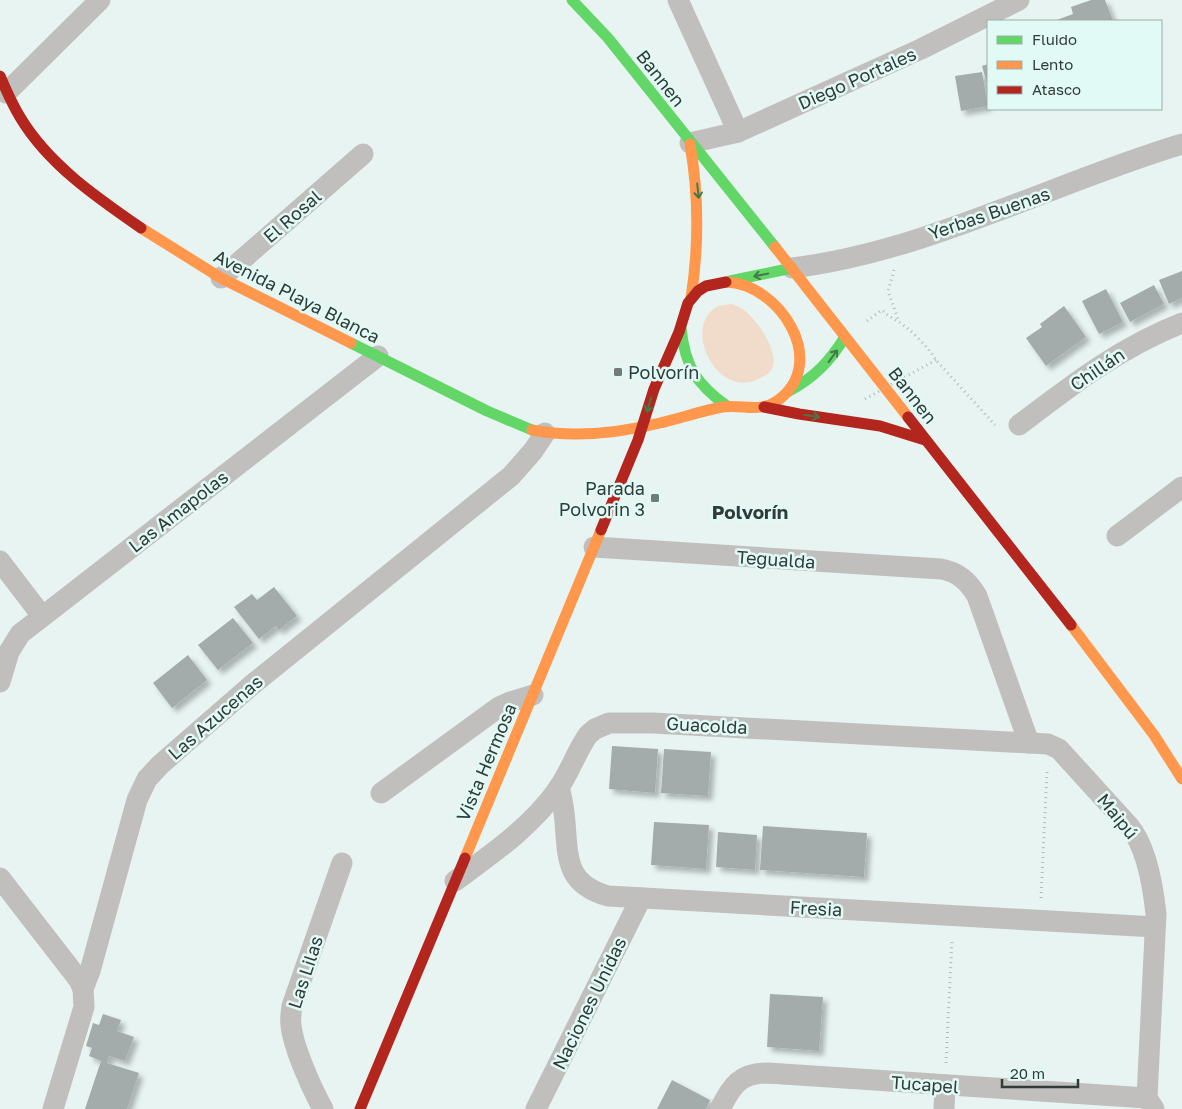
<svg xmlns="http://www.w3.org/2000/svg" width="1182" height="1109" viewBox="0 0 1182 1109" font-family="'Golos Text',sans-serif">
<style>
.green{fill:#f1dccc}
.building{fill:#a3acaa;filter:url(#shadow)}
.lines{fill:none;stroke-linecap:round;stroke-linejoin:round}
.path{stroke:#b5b8b6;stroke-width:3;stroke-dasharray:1 4;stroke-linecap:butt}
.street{stroke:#c0bfbd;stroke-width:21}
.fast{stroke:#63d668;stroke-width:11}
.slow{stroke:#ff974d;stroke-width:11}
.jam{stroke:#b3261e;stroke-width:11}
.path-bridge{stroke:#b5b8b6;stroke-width:3;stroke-dasharray:1 4;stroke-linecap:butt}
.oneway{stroke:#45794c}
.poi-dot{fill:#717c7a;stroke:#e2faf5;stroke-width:2}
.labels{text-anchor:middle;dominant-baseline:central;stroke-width:5;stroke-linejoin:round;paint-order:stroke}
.street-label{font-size:18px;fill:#313b39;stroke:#e2faf5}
.poi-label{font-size:18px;fill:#313b39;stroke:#e2faf5;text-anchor:start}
.neighbourhood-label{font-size:19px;font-weight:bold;fill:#313b39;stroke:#e2faf5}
</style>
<defs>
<filter id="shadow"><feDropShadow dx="4.5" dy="4.5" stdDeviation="2.5" flood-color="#0004"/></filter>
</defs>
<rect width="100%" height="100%" fill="#e8f4f2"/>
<path class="green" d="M731,304C734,305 738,306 741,308C755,316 778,350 773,366C771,374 763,377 756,380C717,397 682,329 716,307C720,305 726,305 731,304Z"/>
<g class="building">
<polygon points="1091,0 1105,0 1113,21 1054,21 1073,14 1071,7"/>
<polygon points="988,64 988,87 982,66"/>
<polygon points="982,72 988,106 961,111 955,76"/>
<polygon points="1182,271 1182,298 1169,304 1159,280"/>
<polygon points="1154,285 1164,304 1130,322 1120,303"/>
<polygon points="1106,289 1123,322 1099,334 1082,301"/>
<polygon points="1064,306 1086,337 1046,366 1026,338 1042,327 1040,324"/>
<polygon points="274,587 297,616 279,630 276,626 259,639 234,607 252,594 257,600"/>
<polygon points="233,618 253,643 218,670 198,645"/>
<polygon points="188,655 207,680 172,708 153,683"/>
<polygon points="612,746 658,749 655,793 609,789"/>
<polygon points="664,749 711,752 708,796 661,793"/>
<polygon points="654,822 709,825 706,869 651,865"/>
<polygon points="763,826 867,833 864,877 760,870"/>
<polygon points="718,832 757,835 755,870 716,867"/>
<polygon points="770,994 823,997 819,1051 767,1047"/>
<polygon points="103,1014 121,1020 117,1031 134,1037 125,1061 109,1056 107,1063 139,1073 127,1109 85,1109 101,1061 89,1056 92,1048 86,1046 93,1023 99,1025"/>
<polygon points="672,1080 710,1100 706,1109 657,1109"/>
</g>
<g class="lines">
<g class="path">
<polyline points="894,270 888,291 899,322"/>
<path d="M867,321L882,310C888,316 892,318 899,322C909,328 931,350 936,360L995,425"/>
<polyline points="1041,898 1047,772"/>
<polyline points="946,1063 952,939"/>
</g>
<g class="street">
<polyline points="678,0 738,132"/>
<polyline points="6,93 100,0"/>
<polyline points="690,143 738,132 921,49 1019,0"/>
<path d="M792,268C928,251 1052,183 1182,144"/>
<polyline points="221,278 363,154"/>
<path d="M1019,425C1072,385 1119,348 1182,323"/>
<polyline points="1117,536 1182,487"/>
<path d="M594,547L941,569C958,572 968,581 977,596L1029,743"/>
<polyline points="0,561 42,616"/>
<polyline points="0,682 9,652 20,634 378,356"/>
<path d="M559,787C562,798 564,810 565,822C568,859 566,884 608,896L1155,927"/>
<polyline points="381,793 499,707 510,702 533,695"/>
<polyline points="0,878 79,980 83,989"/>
<path d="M455,881C493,853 530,828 558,789C570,772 576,752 588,735L595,729L609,723H653L1048,744L1059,749L1129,826C1147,847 1153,886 1156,914L1147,1098L1154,1109"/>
<polyline points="53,1109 84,1007 83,989 90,971 137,800 147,779 160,765 253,684 511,476 533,451 545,433"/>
<path d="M323,1109C312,1089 293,1047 291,1025C290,1019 291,1013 292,1006L342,863"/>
<polyline points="536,1109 641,898"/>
<path d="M720,1109C732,1085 740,1073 768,1073L1147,1098"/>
<polyline points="944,1109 945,1085"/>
</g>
<g class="fast">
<polyline points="572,0 608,38 775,247"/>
<polyline points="730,281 792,268"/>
<path d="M681,328C685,366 696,384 727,406"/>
<polyline points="351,343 487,411 532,430"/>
<path d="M789,391C814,378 830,361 845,337"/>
</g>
<g class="slow">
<path d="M690,144C699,196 699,246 691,298"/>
<polyline points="141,228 221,278 351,343"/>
<polyline points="775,247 908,417"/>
<path d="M532,430C574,438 619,433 660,423C681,418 701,411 722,407C741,404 760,413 777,401C831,363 779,283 726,282"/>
<polyline points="1071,625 1154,735 1182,779"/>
<polyline points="465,858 601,530"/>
</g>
<g class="jam">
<path d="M0,76C6,90 12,104 20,117C48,164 96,197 141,228"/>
<polyline points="764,407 799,414 880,426 925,440"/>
<polyline points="908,417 1071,625"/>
<polyline points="601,530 638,440 654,389 679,332 688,303 698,291 706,286 726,282"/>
<polyline points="360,1109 465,858"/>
</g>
<polyline class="path-bridge" points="865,399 936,360"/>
</g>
<defs><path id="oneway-shaft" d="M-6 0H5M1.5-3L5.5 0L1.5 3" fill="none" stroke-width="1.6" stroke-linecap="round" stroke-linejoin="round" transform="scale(1.25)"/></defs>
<g class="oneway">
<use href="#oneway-shaft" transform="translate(698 191) rotate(84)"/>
<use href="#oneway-shaft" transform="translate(761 275) rotate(168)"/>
<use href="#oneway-shaft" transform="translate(833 356) rotate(-54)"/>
<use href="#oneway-shaft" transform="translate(649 405) rotate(107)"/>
<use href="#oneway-shaft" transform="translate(812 416) rotate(8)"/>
</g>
<g class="poi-dot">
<rect x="613" y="367" width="10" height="10" rx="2.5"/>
<rect x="650" y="493" width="10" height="10" rx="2.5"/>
</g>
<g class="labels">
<g class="street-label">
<text transform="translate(661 78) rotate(52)">Bannen</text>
<text transform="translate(857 78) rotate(-24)">Diego Portales</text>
<text transform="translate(989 213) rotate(-19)">Yerbas Buenas</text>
<text transform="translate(292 216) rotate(-41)">El Rosal</text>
<text transform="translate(297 296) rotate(27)">Avenida Playa Blanca</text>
<text transform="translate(1097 369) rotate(-34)">Chillán</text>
<text transform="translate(913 395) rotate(52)">Bannen</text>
<text transform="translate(178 511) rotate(-38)">Las Amapolas</text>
<text transform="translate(776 559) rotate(4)">Tegualda</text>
<text transform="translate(215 717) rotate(-41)">Las Azucenas</text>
<text transform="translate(707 725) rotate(3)">Guacolda</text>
<text transform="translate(486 762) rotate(-67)">Vista Hermosa</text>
<text transform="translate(1118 816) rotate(51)">Maipú</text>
<text transform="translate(816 908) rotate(3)">Fresia</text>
<text transform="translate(305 972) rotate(-72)">Las Lilas</text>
<text transform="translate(589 1003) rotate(-64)">Naciones Unidas</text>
<text transform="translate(925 1084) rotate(4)">Tucapel</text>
</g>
<g class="poi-label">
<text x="628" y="372">Polvorín</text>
<text x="645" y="488" text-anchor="end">Parada<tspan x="645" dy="21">Polvorin 3</tspan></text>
</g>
<g class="neighbourhood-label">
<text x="750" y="511">Polvorín</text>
</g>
</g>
<rect x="987" y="20" width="175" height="90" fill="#e2faf5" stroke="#9baeaa"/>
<rect x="997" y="36" width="25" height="8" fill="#63d668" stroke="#9baeaa"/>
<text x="1032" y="45" font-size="15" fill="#313b39">Fluido</text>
<rect x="997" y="61" width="25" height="8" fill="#ff974d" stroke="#9baeaa"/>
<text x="1032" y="70" font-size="15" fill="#313b39">Lento</text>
<rect x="997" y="86" width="25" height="8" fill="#b3261e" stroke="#9baeaa"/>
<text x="1032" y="95" font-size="15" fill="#313b39">Atasco</text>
<path d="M1002 1079v8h76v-8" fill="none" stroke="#313b39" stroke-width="2.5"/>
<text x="1010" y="1079" font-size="15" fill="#313b39" stroke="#e2faf5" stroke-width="4" paint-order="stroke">20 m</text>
</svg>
